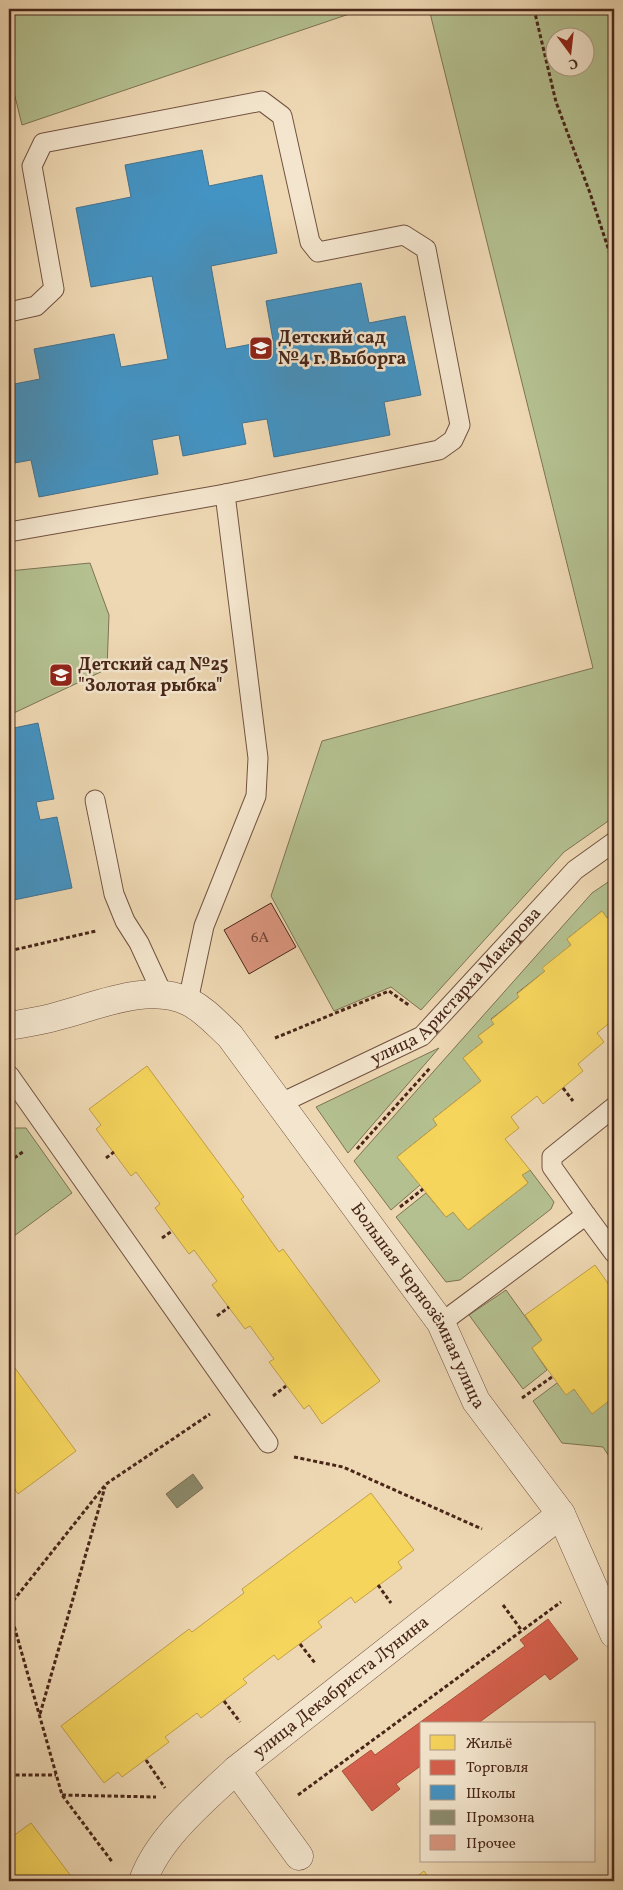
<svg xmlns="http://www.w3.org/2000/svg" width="623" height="1890" viewBox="0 0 623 1890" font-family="Vollkorn,serif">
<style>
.green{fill:#b4c090;stroke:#7e7354;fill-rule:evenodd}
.homes{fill:#f6d55c;stroke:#c2a048}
.shops{fill:#d6604d;stroke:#ab4f3d}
.schools{fill:#4393c3;stroke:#447290}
.industry{fill:#8c8c6e;stroke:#786d54}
.building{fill:#db967f;stroke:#482619}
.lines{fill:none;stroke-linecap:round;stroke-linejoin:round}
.lane-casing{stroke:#725240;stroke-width:21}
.street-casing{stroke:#725240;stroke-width:29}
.path{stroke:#482619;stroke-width:3;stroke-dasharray:4 2.5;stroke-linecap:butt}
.lane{stroke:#f4e6ce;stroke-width:19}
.street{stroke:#f4e6ce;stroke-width:28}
.labels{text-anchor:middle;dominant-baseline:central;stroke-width:5;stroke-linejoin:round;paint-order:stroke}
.number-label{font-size:15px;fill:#6d4232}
.poi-label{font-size:18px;font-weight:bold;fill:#482619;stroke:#f4e6ce;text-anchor:start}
.street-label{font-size:18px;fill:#482619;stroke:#f4e6ce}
</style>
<rect width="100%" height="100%" fill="#eed8b3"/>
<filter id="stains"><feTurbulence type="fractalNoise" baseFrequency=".004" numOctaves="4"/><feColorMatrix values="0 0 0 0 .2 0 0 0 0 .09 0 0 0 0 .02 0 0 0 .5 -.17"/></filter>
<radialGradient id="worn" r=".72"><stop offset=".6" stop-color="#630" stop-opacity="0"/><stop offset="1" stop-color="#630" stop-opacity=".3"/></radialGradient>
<g class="green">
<polygon points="9,9 364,9 22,125 9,72"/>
<path d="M429,9H614V817L564,852L421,1010L391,987L334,1011L271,896L322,741L593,668ZM556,38H586V68H556Z"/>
<polygon points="90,563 109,615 107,669 16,712 9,713 9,571"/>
<polygon points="614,878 614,913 607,918 602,911 567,939 571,945 543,968 545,971 517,993 519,997 491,1019 494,1024 478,1036 483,1042 463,1058 481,1081 433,1119 437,1125 397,1157 420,1185 391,1210 354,1161 592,893"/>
<polygon points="439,1048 348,1153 316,1107"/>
<polygon points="26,1128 72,1193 14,1236 9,1235 9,1128"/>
<polygon points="530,1170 554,1202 551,1209 460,1280 446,1282 396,1217 426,1193 446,1217 453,1212 468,1230 528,1183 522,1175"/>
<polygon points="506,1290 542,1340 532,1348 547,1370 523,1389 469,1315"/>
<polygon points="557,1383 566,1394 574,1389 592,1413 614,1397 614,1464 603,1447 562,1443 533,1401"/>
</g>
<g class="homes">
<polygon points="602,911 607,918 614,913 614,1024 612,1021 597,1033 604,1042 578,1064 583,1071 543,1104 537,1096 511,1117 519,1128 505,1139 530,1170 522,1175 528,1183 468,1230 453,1212 446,1217 397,1157 437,1125 433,1119 481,1081 463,1058 483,1042 478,1036 494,1024 491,1020 519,997 517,994 545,971 542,968 571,945 567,939"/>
<polygon points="147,1066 244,1197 241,1199 279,1252 283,1249 380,1381 322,1424 309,1405 304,1409 269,1362 274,1359 250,1326 245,1329 212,1285 217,1281 194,1250 189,1254 155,1208 160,1204 136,1172 131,1176 96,1129 101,1125 89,1109"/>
<polygon points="595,1265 614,1292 614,1397 592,1414 574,1389 566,1395 532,1348 542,1340 525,1315"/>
<polygon points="9,1360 76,1451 18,1494 9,1481"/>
<polygon points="371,1493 414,1550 398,1562 402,1568 355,1603 351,1597 318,1622 322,1627 278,1660 274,1655 243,1679 247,1683 201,1718 197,1713 165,1737 169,1742 122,1777 118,1772 104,1783 61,1726 189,1629 192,1632 244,1593 242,1589"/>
<polygon points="31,1823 74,1880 73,1881 9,1881 9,1839"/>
<polygon points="424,1871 431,1881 411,1881"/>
</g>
<polygon class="shops" points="548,1619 578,1659 550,1680 545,1674 477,1724 422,1724 422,1765 396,1784 400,1789 372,1811 342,1771 371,1750 375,1755 525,1646 520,1640"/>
<g class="schools">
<polygon points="202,150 209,186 262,175 277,253 211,266 226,349 273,340 266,301 361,283 369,323 405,316 421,395 384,402 390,435 274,457 267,419 242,423 246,444 183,456 179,435 152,440 158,474 39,497 31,460 9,464 9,385 40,379 34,349 114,334 121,367 168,359 152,276 91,287 76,208 131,197 125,165"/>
<polygon points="38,723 54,799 36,802 40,820 57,817 72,888 9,901 9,729"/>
</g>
<polygon class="industry" points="193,1474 203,1488 177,1508 166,1494"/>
<polygon class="building" points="271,903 296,947 249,974 224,930"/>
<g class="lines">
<g class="lane-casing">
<g id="lane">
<polyline points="9,312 36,306 54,289 32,166 43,143 262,101 282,116 310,242 318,252 404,235 426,249 460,425 453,440 439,450 225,494 9,532"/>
<polyline points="95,800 114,894 125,921 139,943 163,995"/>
<polyline points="188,1001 204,926 256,796 258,758 225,494"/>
<polyline points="9,1075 268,1443"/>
<path id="s1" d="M279,1104L422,1036L575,870L614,842"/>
<polyline points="586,1215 552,1167 552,1157 614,1107"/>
<polyline points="441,1323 586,1215 614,1253"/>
</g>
</g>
<g class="street-casing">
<g id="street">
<path id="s2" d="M9,1026C25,1023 42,1021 58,1016C97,1006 149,982 189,1002C205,1010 217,1024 230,1036L441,1323L476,1401L561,1514L614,1634"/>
<polyline points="236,1770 299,1856"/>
<path id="s3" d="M143,1881C158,1838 203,1801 236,1770L561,1514"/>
</g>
</g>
<g class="path">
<polyline points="534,9 556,102 590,193 614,266"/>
<polyline points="9,930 13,950"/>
<polyline points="9,951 96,931"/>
<polyline points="275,1038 389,991 410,1006"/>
<polyline points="563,1088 573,1101"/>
<polyline points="357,1149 430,1068"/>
<polyline points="106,1158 114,1152"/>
<polyline points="9,1162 24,1151"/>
<polyline points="400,1207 423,1189"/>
<polyline points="162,1238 172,1231"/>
<polyline points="217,1316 229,1307"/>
<polyline points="273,1396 286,1386"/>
<polyline points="522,1398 552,1377"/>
<polyline points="294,1457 343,1467 482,1529"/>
<polyline points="378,1585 391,1603"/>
<polyline points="503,1605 522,1631"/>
<polyline points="9,1606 106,1484 210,1414"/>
<polyline points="9,1608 62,1795 113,1863"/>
<polyline points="300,1644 315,1663"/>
<polyline points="224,1701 240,1722"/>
<polyline points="40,1714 105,1487"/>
<polyline points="146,1760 165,1788"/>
<polyline points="9,1775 56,1775"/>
<polyline points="62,1795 156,1797"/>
<polyline points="298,1795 561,1602"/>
</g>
<use href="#lane" class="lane"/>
<use href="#street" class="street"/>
</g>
<defs>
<g id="school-square" transform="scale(1.25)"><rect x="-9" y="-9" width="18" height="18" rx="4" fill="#8f2418" stroke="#f4e6ce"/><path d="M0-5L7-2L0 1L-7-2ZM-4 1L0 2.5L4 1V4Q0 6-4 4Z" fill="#fff"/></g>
</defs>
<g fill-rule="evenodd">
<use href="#school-square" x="261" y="348"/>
<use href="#school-square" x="61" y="675"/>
</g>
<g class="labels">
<g class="number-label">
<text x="260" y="938">6А</text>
</g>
<g class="poi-label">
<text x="278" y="338">Детский сад<tspan x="278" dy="21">№4 г. Выборга</tspan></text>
<text x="78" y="665">Детский сад №25<tspan x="78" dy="21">"Золотая рыбка"</tspan></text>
</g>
<g class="street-label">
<text stroke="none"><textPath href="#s1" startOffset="216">улица Аристарха Макарова</textPath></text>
<text stroke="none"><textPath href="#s2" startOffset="568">Большая Чернозёмная улица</textPath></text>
<text stroke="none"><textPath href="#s3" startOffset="280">улица Декабриста Лунина</textPath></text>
</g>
</g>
<rect width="623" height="1890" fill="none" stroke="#eed8b3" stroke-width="30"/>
<rect x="10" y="10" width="603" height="1870" fill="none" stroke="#482619" stroke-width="2.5"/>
<rect x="15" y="15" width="593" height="1860" fill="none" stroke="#482619"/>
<rect x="420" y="1722" width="175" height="140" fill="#f4e6ce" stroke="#af9986"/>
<rect x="430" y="1735" width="25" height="15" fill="#f6d55c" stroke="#af9986"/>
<text x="466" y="1748" font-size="15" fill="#482619">Жильё</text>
<rect x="430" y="1760" width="25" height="15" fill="#d6604d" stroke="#af9986"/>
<text x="466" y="1772" font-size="15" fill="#482619">Торговля</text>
<rect x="430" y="1785" width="25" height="15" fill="#4393c3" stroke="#af9986"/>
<text x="466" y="1798" font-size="15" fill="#482619">Школы</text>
<rect x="430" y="1810" width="25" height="15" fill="#8c8c6e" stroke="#af9986"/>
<text x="466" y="1822" font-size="15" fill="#482619">Промзона</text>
<rect x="430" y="1835" width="25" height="15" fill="#db967f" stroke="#af9986"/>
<text x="466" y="1848" font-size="15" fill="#482619">Прочее</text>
<g transform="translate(570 52) rotate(165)"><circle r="24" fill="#f4e6ce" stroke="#af9986"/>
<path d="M0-4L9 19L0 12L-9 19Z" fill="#8f2418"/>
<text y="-8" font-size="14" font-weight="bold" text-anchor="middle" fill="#482619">С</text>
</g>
<rect width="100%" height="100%" filter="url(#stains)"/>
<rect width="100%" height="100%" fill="url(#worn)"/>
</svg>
